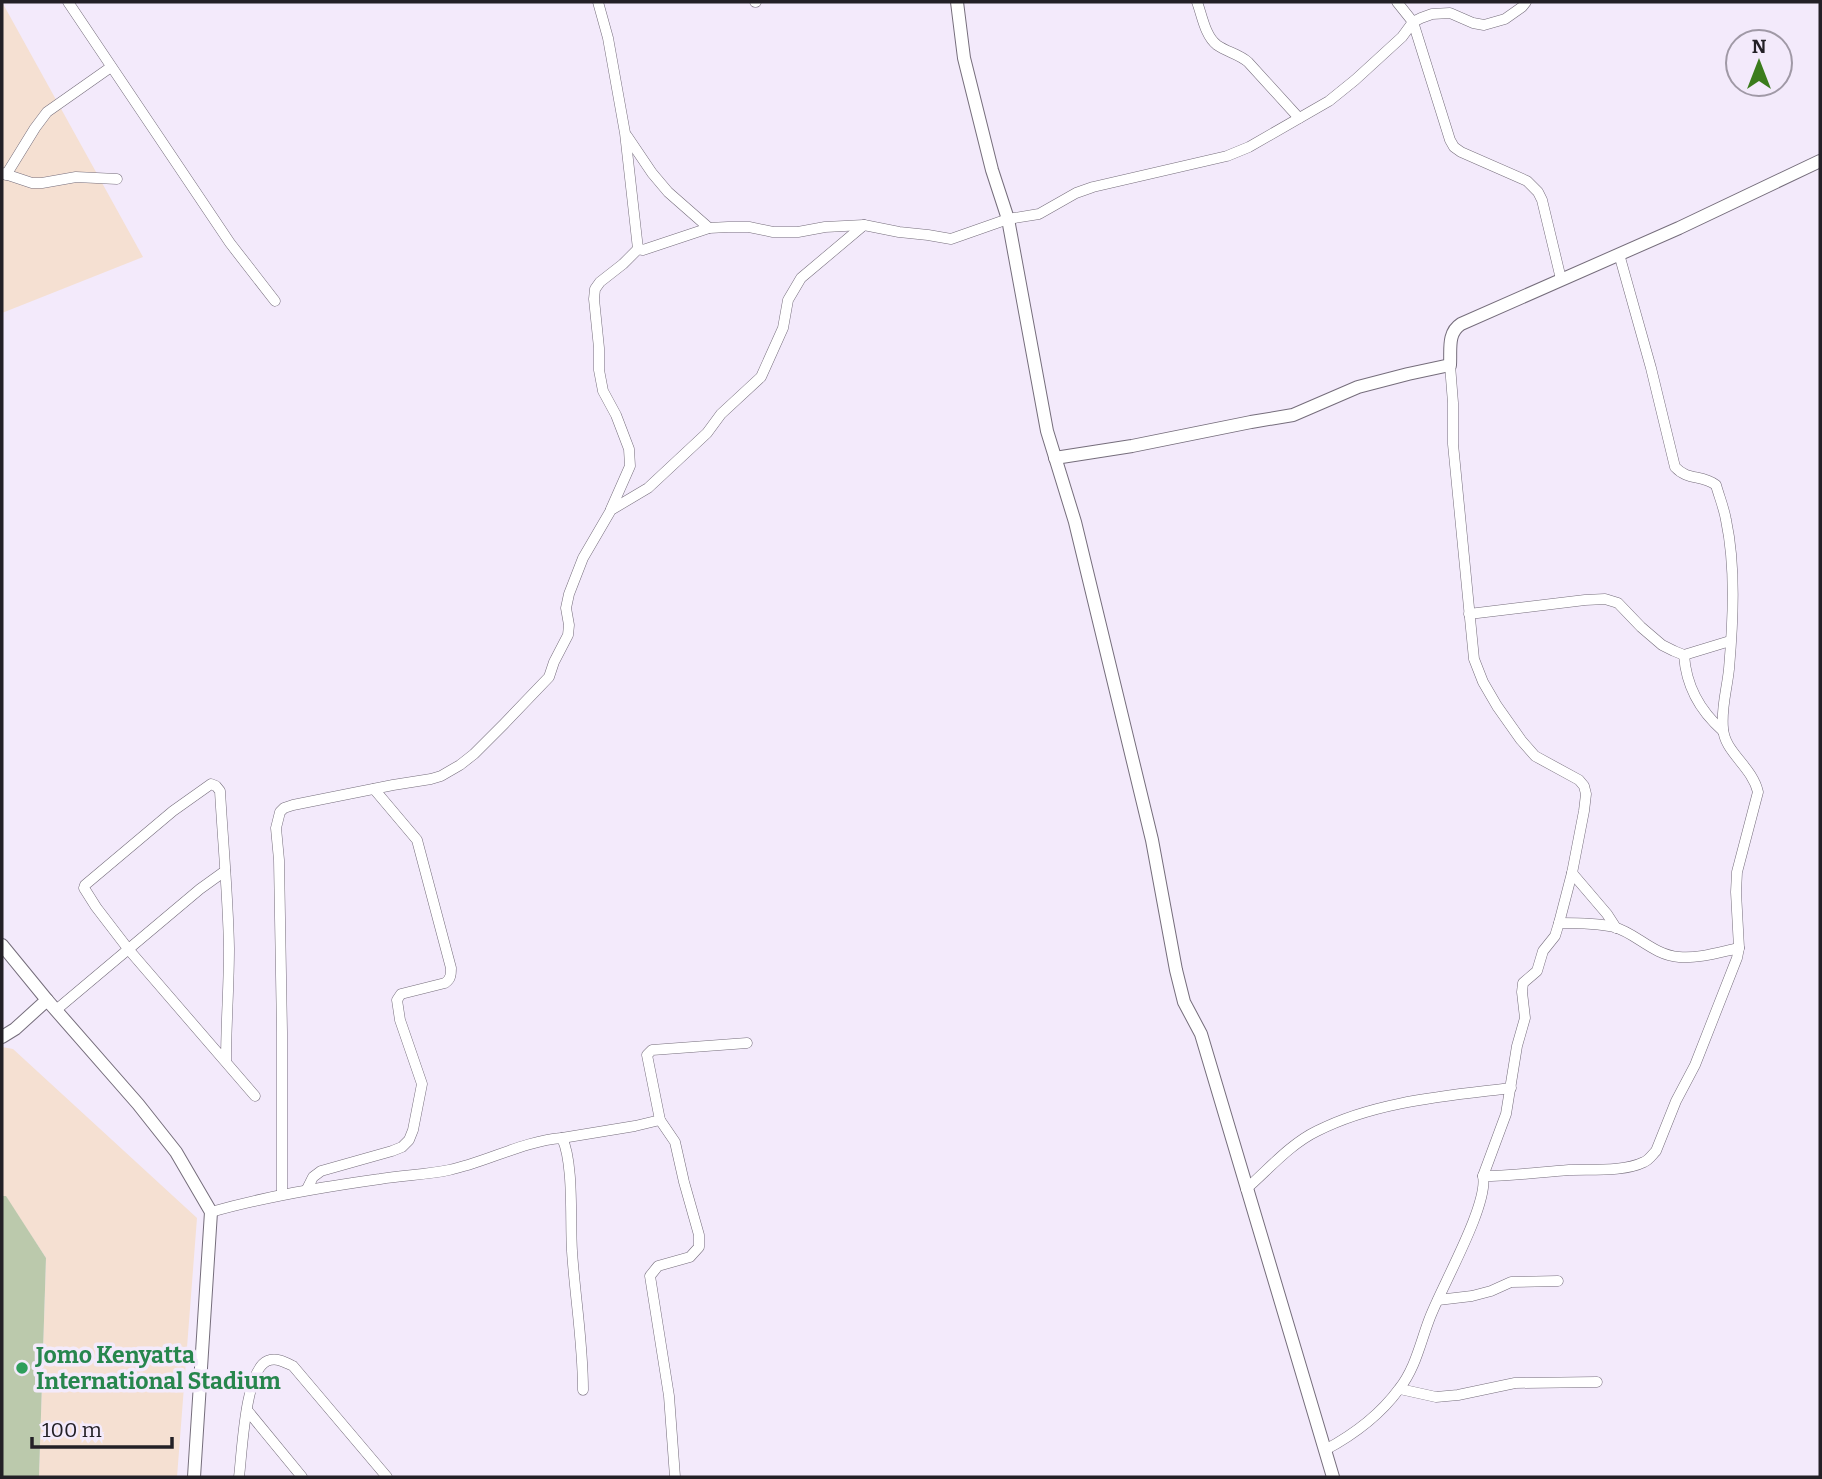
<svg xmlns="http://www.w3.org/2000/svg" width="1822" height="1479" viewBox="0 0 1822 1479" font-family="Bitter,serif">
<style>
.commercial{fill:#f5e0d2}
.green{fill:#bbc9ac}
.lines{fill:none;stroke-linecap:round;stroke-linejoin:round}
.minor-casing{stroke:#756d7b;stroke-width:11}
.tertiary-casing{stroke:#756d7b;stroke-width:14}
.minor{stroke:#fff;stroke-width:10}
.tertiary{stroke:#fff;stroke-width:12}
.leisure-dot{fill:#2e9e5b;stroke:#f3eafb;stroke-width:2.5}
.labels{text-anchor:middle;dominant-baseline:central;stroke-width:7;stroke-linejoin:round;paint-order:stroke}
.leisure-label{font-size:23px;font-weight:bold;fill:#27864d;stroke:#f3eafb;text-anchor:start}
</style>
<rect width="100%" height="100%" fill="#f3eafb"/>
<g class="commercial">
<polygon points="2,2 143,257 2,313"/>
<polygon points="2,1047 13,1049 197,1218 177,1477 39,1477 46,1258 6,1197 2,1196"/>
</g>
<polygon class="green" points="2,1196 6,1196 46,1258 39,1477 2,1477"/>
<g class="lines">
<g class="minor-casing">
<g id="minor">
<polyline points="68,2 230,243 275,301"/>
<polyline points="598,2 608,38 625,133 638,249 643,250 709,228 728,227 749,227 773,232 798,232 825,227 864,225 899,232 928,235 951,239 1008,219 1039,214 1076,193 1093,187 1227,156 1249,147 1329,101 1355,80 1402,37 1413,22 1421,18 1432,14 1450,13 1473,23 1484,25 1505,19 1522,7 1526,2"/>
<polyline points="755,2 756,2"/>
<path d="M1197,2C1202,15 1205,36 1217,45C1227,52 1239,54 1248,62L1299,118"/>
<polyline points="1397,2 1413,22 1450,140 1454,147 1461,152 1527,181 1538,192 1542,200 1561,279"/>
<polyline points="627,136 652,173 668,192 709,228"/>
<polyline points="2,173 32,183 42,183 76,177 117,179"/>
<polyline points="6,175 35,128 47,112 111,67"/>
<polyline points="611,509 630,466 629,449 616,415 603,391 599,370 599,348 594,299 595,289 600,282 623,264 638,249"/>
<polyline points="1469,614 1585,600 1605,599 1618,603 1641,627 1662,645 1674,651 1684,655 1730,641"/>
<path d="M1684,655C1686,685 1700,711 1723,731"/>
<polyline points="1572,873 1607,914 1616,928"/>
<path d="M1559,923C1577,923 1597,923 1614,927C1636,933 1653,955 1679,957C1698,959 1720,952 1739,948"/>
<polyline points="56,1010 200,889 225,871"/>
<path d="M226,1062C226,1024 229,986 229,948C228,896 223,843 220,791L216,786L211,784L173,811L85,885L84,888L96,907L129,950L255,1096"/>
<polyline points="562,1138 635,1126 660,1120"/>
<path d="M1483,1176C1512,1176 1540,1172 1569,1170C1591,1169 1624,1172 1644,1162C1649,1160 1652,1155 1656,1151L1676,1101L1695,1065L1737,958L1739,948L1736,892L1737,872L1758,792C1752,766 1724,752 1723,728C1721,708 1727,689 1729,669C1733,622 1736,567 1726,520C1724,508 1719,496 1716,485C1701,474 1688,481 1675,467L1651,368L1619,254"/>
<path d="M307,1189L313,1177L321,1171L392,1151L402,1147L409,1140L413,1130L422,1084L400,1020L397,1000L401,994L445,983C451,979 451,974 451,968L417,840L374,789"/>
<path d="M1246,1189C1268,1170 1290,1144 1317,1131C1376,1101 1446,1096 1511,1088"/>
<polyline points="282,1194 282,1032 279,860 276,828 280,812 284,808 293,805 393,785 431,779 441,776 460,765 474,754 504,724 549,677 554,662 568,635 569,625 566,608 569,594 583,558 611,510 648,488 707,433 721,414 761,377 783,328 788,300 801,278 864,225"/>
<path d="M211,1212C267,1196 323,1187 380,1179C402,1175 426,1175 449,1170C487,1162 523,1141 562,1138C574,1163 570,1221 572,1251C575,1297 583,1343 583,1390"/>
<polyline points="1438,1300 1472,1296 1491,1291 1511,1282 1558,1281"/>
<polyline points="1400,1389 1436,1397 1458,1395 1515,1383 1597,1382"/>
<polyline points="247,1410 302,1477"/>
<path d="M1325,1450C1353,1435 1380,1415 1399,1389C1415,1369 1420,1344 1429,1320C1440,1289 1489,1205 1483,1176L1506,1114L1517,1046L1525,1018L1522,992L1523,983L1537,971L1543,951L1555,936L1559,923L1572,873L1584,811L1586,794L1584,786L1579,780L1535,756L1521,740L1497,706L1483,682L1474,659L1453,444V403L1450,365"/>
<path d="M239,1477C242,1454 245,1371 267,1361C276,1357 285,1362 293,1366L387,1477"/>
<polyline points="675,1477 669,1396 650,1276 658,1266 690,1257 699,1247 699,1235 684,1182 675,1142 660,1120 647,1055 652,1050 747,1043"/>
</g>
</g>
<g class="tertiary-casing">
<g id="tertiary">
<polyline points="957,2 964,58 992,170 1008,219 1047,431 1075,522 1152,840 1176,970 1184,1002 1201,1034 1333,1477"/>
<path d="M1055,458L1132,446L1251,422L1293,415L1358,387L1408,374L1450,365C1451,350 1447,333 1461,324L1679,228L1820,161"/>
<polyline points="2,945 47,1000 138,1104 176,1152 211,1212 194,1477"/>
<polyline points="2,1037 15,1029 47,1000"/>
</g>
</g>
<use href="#minor" class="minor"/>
<use href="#tertiary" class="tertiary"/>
</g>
<circle class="leisure-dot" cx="22" cy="1368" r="7"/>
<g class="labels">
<g class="leisure-label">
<text x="36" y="1355">Jomo Kenyatta<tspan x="36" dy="26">International Stadium</tspan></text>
</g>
</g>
<rect width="1822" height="1479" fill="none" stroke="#232026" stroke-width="7"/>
<g transform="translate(1759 63)"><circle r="33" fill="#f3eafb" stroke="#a099a6" stroke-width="2"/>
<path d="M0-5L12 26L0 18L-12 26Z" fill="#3b7c1c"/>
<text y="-10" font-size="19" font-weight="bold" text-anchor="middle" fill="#232026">N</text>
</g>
<path d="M32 1437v10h140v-10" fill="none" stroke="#232026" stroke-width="3.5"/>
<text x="42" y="1437" font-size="21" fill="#232026" stroke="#f3eafb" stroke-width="5" paint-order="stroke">100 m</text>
</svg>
